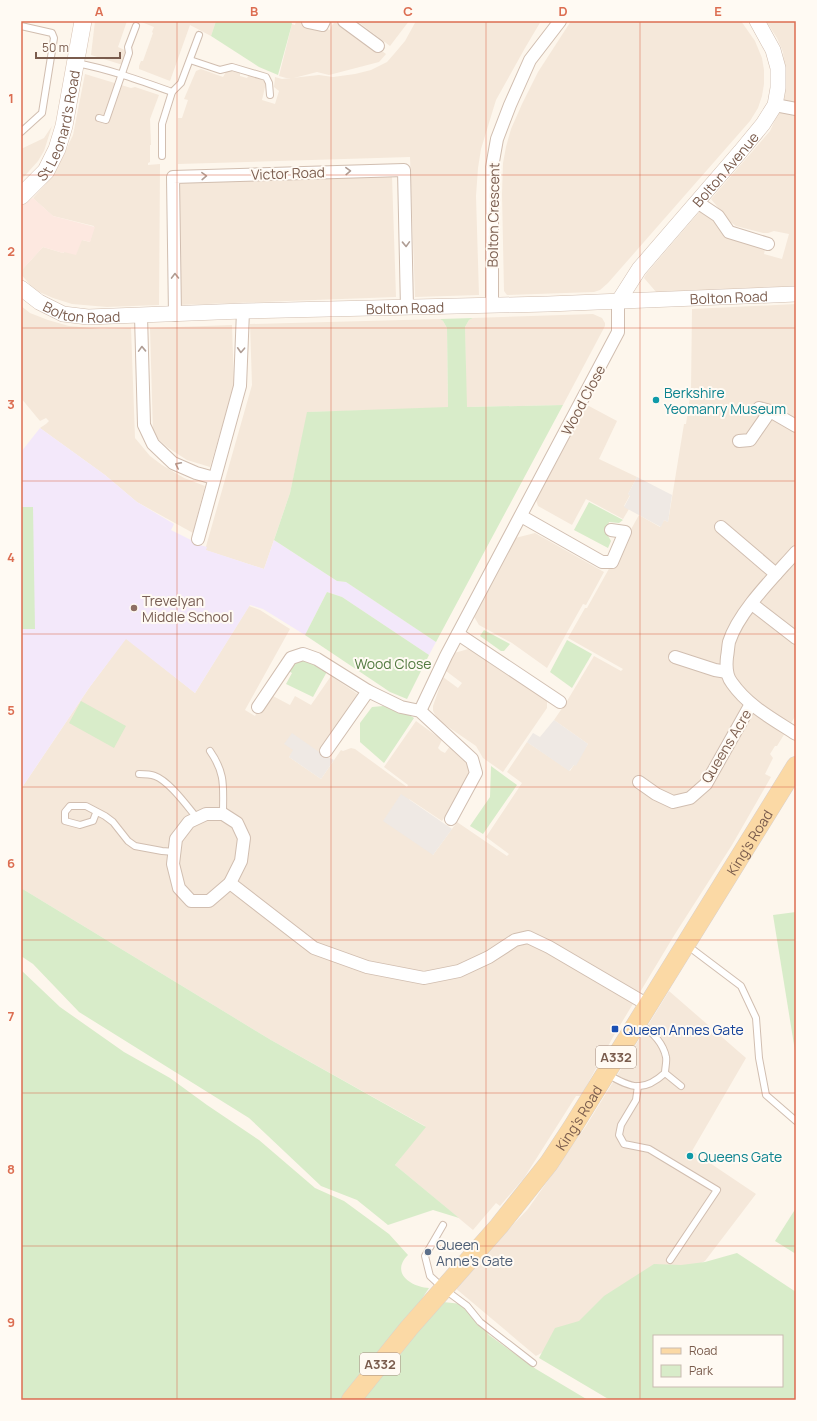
<svg xmlns="http://www.w3.org/2000/svg" width="817" height="1421" viewBox="0 0 817 1421" font-family="Manrope,sans-serif">
<style>
.residential{fill:#f5e8da}
.commercial{fill:#fde8e0}
.industrial{fill:#efe9e4}
.education{fill:#f3e8fa}
.green{fill:#d8ecc9;fill-rule:evenodd}
.lines{fill:none;stroke-linecap:round;stroke-linejoin:round}
.service-casing{stroke:#d1beb0;stroke-width:8}
.minor-casing{stroke:#d1beb0;stroke-width:14}
.tertiary-casing{stroke:#d1beb0;stroke-width:16}
.secondary-casing{stroke:#d6c0b0;stroke-width:18}
.primary-casing{stroke:#dad1cd;stroke-width:20}
.service{stroke:#fff;stroke-width:6}
.minor{stroke:#fff;stroke-width:12}
.tertiary{stroke:#fff;stroke-width:15}
.secondary{stroke:#fff;stroke-width:17}
.primary{stroke:#fbd9a5;stroke-width:19}
.oneway{stroke:#af9d94}
.grid{fill:none;stroke:#dc6d51;stroke-width:1;stroke-opacity:0.55}
.culture-dot{fill:#0f9aa8;stroke:#fffaf3;stroke-width:1.5}
.education-dot{fill:#8d6e63;stroke:#fffaf3;stroke-width:1.5}
.transit-dot{fill:#1a4fb4;stroke:#fffaf3;stroke-width:1.5}
.service-dot{fill:#5c6f8a;stroke:#fffaf3;stroke-width:1.5}
.labels{text-anchor:middle;dominant-baseline:central;stroke-width:4;stroke-linejoin:round;paint-order:stroke}
.shield{fill:#fffaf3;stroke:#a28b7f;stroke-width:1}
.shield-label{font-size:13px;font-weight:bold;fill:#7a5c4d}
.street-label{font-size:14px;fill:#7a5c4d;stroke:#fffaf3}
.culture-label{font-size:14px;fill:#0d838f;stroke:#fffaf3;text-anchor:start}
.education-label{font-size:14px;fill:#785e54;stroke:#fffaf3;text-anchor:start}
.park-label{font-size:14px;fill:#537a41;stroke:#fffaf3}
.transit-label{font-size:14px;fill:#164399;stroke:#fffaf3;text-anchor:start}
.service-label{font-size:14px;fill:#4e5e75;stroke:#fffaf3;text-anchor:start}
.neatline{fill:none;stroke:#dc6d51;stroke-width:1.5}
.grid-label{font-size:13px;text-anchor:middle;font-weight:bold;fill:#dc6d51}
</style>
<rect width="100%" height="100%" fill="#fdf6ec"/>
<g class="residential">
<polygon points="95,21 127,21 118,47 131,53 131,58 126,66 91,55"/>
<polygon points="139,21 216,21 211,36 190,25 170,81 139,69 139,66 141,61 143,61 153,33 152,32 154,27"/>
<polygon points="296,21 330,30 332,25 334,23 340,23 351,28 386,54 379,62 329,75 317,72 294,78 286,78 279,76 292,24 295,25"/>
<polygon points="357,21 409,21 390,46"/>
<polygon points="416,21 541,21 525,48 496,100 481,149 478,168 476,196 479,295 415,297 410,157 178,164 178,118 182,118 188,100 184,99 196,71 201,69 223,77 226,72 231,71 238,72 240,73 240,76 247,78 249,75 253,75 260,78 266,83 262,100 275,104 279,91 274,87 275,77 282,79 319,75 333,77 355,74 371,70 387,62 394,54 405,41"/>
<polygon points="571,21 741,21 755,41 762,58 764,70 764,84 762,96 758,108 750,121 608,283 600,290 594,292 507,295 504,291 502,194 503,163 506,147 511,129 522,104 538,72"/>
<polygon points="766,21 796,21 796,289 657,293 644,278 646,274 700,211 703,211 724,229 766,244 764,254 782,259 789,234 774,231 768,233 763,233 736,226 729,221 711,199 770,131 779,111 785,75 783,52 777,38"/>
<polygon points="85,74 131,88 135,87 159,95 150,119 151,145 150,145 150,162 148,163 148,165 160,164 159,305 107,307 72,304 53,298 37,291 30,285 21,274 21,271 43,247 63,253 82,240 90,242 94,226 53,216 33,198 45,185 57,169 73,135"/>
<polygon points="52,126 44,151 38,161 21,180 21,149 44,138"/>
<polygon points="392,176 396,297 178,305 178,182"/>
<polygon points="796,304 796,715 777,746 775,746 770,754 773,758 765,774 771,777 732,845 675,934 613,1037 581,1096 576,1096 524,1178 500,1206 496,1203 473,1230 395,1165 425,1126 271,1040 21,888 21,789 89,688 126,638 195,693 249,606 260,610 290,629 245,710 255,716 263,701 271,695 290,705 295,696 311,705 331,676 359,695 322,754 294,750 289,757 321,779 341,750 343,751 351,748 355,749 407,787 408,785 384,767 416,721 442,740 438,748 441,751 445,753 450,746 466,759 471,771 468,783 442,821 409,799 433,855 457,822 507,856 509,854 486,837 522,783 507,772 527,742 570,771 588,744 554,720 567,701 594,656 621,671 623,669 568,638 585,608 587,608 639,515 660,527 664,520 668,522 684,424 686,424 691,390 692,309"/>
<polygon points="21,306 30,313 48,320 69,326 101,329 131,328 135,438 150,456 162,465 184,478 205,486 193,533 137,502 105,475 40,428 46,424 49,421 46,418 40,421 21,398"/>
<polygon points="593,314 602,318 605,323 605,326 563,405 466,407 465,327 469,320 473,318"/>
<polygon points="440,319 443,321 447,328 448,408 308,412 290,493 264,569 205,550 252,385 250,324"/>
<polygon points="232,325 234,386 210,467 187,460 167,447 153,434 150,328"/>
<polygon points="587,405 617,421 599,459 637,477 628,494 630,495 624,506 629,509 623,519 586,499 572,525 538,506 536,500"/>
<polygon points="535,533 604,572 586,605 583,604 547,668 512,643 479,625 473,615 515,538"/>
<polygon points="472,648 546,699 547,702 547,708 503,772 483,758 476,746 438,720 433,711 433,706 443,677 458,688 462,683 446,671 454,653"/>
<polygon points="669,991 746,1058 692,1151 756,1194 705,1261 536,1356 454,1287 528,1209 586,1126"/>
</g>
<polygon class="commercial" points="33,198 53,216 95,227 90,242 82,240 76,255 64,252 63,253 43,247 21,271 21,206"/>
<g class="industrial">
<polygon points="637,477 672,495 668,522 664,520 661,527 624,507 630,496 628,494"/>
<polygon points="554,720 588,744 576,766 574,765 569,771 527,742 533,733 540,737"/>
<polygon points="292,733 322,754 334,760 321,779 289,757 293,750 284,744"/>
<polygon points="401,794 452,829 433,855 383,821"/>
</g>
<polygon class="education" points="40,428 105,475 137,502 174,524 171,530 191,540 193,543 207,547 206,550 264,569 274,540 337,581 346,582 436,642 429,655 342,597 327,592 305,635 263,609 250,605 195,693 126,639 89,688 21,789 21,452"/>
<g class="green">
<polygon points="216,21 291,21 292,24 278,75 259,67 211,36"/>
<polygon points="473,318 469,320 465,327 467,407 563,405 436,642 346,582 337,581 274,540 290,493 307,412 448,407 447,328 443,321 440,319"/>
<polygon points="589,502 623,520 619,523 609,522 606,532 611,541 608,548 574,530"/>
<polygon points="21,507 33,507 35,629 21,629"/>
<polygon points="327,592 342,597 429,655 407,699 390,692 305,635"/>
<polygon points="484,630 510,644 504,651 501,651 480,636"/>
<polygon points="567,640 592,654 572,688 550,672"/>
<polygon points="299,657 329,668 313,697 286,684 292,673 284,668"/>
<polygon points="81,701 126,726 114,748 69,723"/>
<path d="M383,706L391,708V709C400,712 407,713 414,718L384,763L360,742V723L372,707Z"/>
<polygon points="491,766 517,785 483,834 470,826 490,797"/>
<polygon points="21,888 271,1040 426,1127 395,1165 459,1218 433,1210 388,1225 357,1200 321,1186 249,1118 79,1012 33,964 21,956"/>
<polygon points="796,912 796,1057 773,915"/>
<path d="M21,970L60,1007L124,1052L170,1078L207,1105L259,1140L315,1188L344,1201L389,1234L408,1255C390,1273 411,1287 429,1288L414,1311L340,1400H21Z"/>
<polygon points="796,1208 796,1254 775,1241"/>
<path d="M737,1253L796,1292V1400H610L539,1358L555,1328L579,1321L604,1296L654,1264L681,1265L705,1262ZM654,1336H782V1386H654Z"/>
<polygon points="443,1302 462,1304 472,1313 489,1335 536,1369 588,1400 359,1400"/>
</g>
<g class="lines">
<g class="service-casing">
<g id="service">
<polyline points="21,26 52,33 54,38 42,113 21,132"/>
<polyline points="190,60 220,70 232,67 266,77 269,83 270,95"/>
<path d="M76,63C109,69 141,81 172,92"/>
<polyline points="99,118 106,120 129,53 128,47 136,26"/>
<polyline points="162,156 162,124 172,92 181,83 199,35"/>
<path d="M210,751C226,774 223,787 223,814"/>
<path d="M139,774C144,774 150,774 155,776C169,781 187,806 197,818"/>
<polyline points="96,813 93,821 80,825 65,821 65,812 70,806 86,806 105,816 113,822 128,841 135,846 162,851 175,852"/>
<polyline points="688,946 741,986 756,1018 759,1058 766,1095 796,1121"/>
<polyline points="665,1073 681,1086"/>
<path d="M607,1074C631,1088 643,1093 665,1073C665,1068 667,1061 666,1057C663,1042 651,1031 639,1023"/>
<polyline points="638,1086 636,1100 621,1125 619,1135 624,1144 649,1149 717,1190 670,1260"/>
<polyline points="443,1225 425,1256 430,1276 444,1289 467,1306 480,1322 533,1363"/>
</g>
</g>
<g class="minor-casing">
<g id="minor">
<polyline points="344,21 378,46"/>
<polyline points="308,22 322,25 324,21"/>
<polyline points="775,105 796,109"/>
<polyline points="697,202 718,216 729,232 768,244"/>
<polyline points="492,306 492,167 497,139 510,105 530,60 560,21"/>
<polyline points="175,315 173,177 404,170 407,308"/>
<polyline points="141,316 144,425 153,444 173,463 196,473 214,478"/>
<polyline points="759,408 770,411 796,426"/>
<polyline points="739,441 750,440 770,411"/>
<polyline points="521,516 602,562 612,562 625,532 611,530"/>
<polyline points="721,527 776,574"/>
<polyline points="198,539 240,386 243,311"/>
<path d="M796,552C775,576 739,611 729,642C728,647 728,652 727,657C726,666 726,676 732,683C748,706 773,719 796,734"/>
<polyline points="752,604 796,638"/>
<polyline points="458,634 560,702"/>
<polyline points="675,657 715,670 727,672"/>
<polyline points="258,707 291,658 303,654 317,659 368,691 401,707 420,711 472,759 476,773 451,819"/>
<polyline points="420,711 446,656 618,332 618,302"/>
<polyline points="326,751 368,691"/>
<polyline points="639,782 656,794 673,802 690,798 706,784 751,704"/>
<polygon points="206,814 223,814 237,823 244,838 241,861 230,883 209,901 191,901 179,888 173,864 176,839 189,822"/>
<polyline points="230,883 314,948 367,967 424,978 459,971 489,957 515,940 528,937 549,947 648,1005"/>
</g>
</g>
<g class="tertiary-casing">
<g id="tertiary">
<path id="s1" d="M21,288L39,302L63,314L88,317L243,311L548,304L796,294"/>
<path id="s2" d="M618,302L639,269L740,152L763,124L775,105L778,88V68L773,50L757,21"/>
</g>
</g>
<g class="secondary-casing">
<g id="secondary">
<path id="s3" d="M21,196L46,171L57,149L64,126L83,21"/>
</g>
</g>
<g class="primary-casing">
<g id="primary">
<path id="s4" d="M351,1400L409,1328L499,1226L549,1163L572,1128L796,766"/>
</g>
</g>
<use href="#service" class="service"/>
<use href="#minor" class="minor"/>
<use href="#tertiary" class="tertiary"/>
<use href="#secondary" class="secondary"/>
<use href="#primary" class="primary"/>
</g>
<defs><path id="oneway-chevron" d="M-2-3.5L2.5 0L-2 3.5" fill="none" stroke-width="1.6" stroke-linecap="round" stroke-linejoin="round"/></defs>
<g class="oneway">
<use href="#oneway-chevron" transform="translate(348 171) rotate(-2)"/>
<use href="#oneway-chevron" transform="translate(204 176) rotate(-2)"/>
<use href="#oneway-chevron" transform="translate(406 244) rotate(88)"/>
<use href="#oneway-chevron" transform="translate(175 276) rotate(-91)"/>
<use href="#oneway-chevron" transform="translate(142 349) rotate(-92)"/>
<use href="#oneway-chevron" transform="translate(241 350) rotate(93)"/>
<use href="#oneway-chevron" transform="translate(178 465) rotate(-153)"/>
</g>
<path class="grid" d="M177,21V1400M331,21V1400M486,21V1400M640,21V1400M21,175H796M21,328H796M21,481H796M21,634H796M21,787H796M21,940H796M21,1093H796M21,1246H796"/>
<g class="culture-dot">
<circle cx="656" cy="400" r="4"/>
<circle cx="690" cy="1156" r="4"/>
</g>
<circle class="education-dot" cx="134" cy="608" r="4"/>
<rect class="transit-dot" x="611" y="1025" width="8" height="8" rx="2"/>
<circle class="service-dot" cx="428" cy="1252" r="4"/>
<g class="labels">
<g class="shield">
<rect x="596" y="1046" width="40" height="22" rx="3"/>
<rect x="360" y="1353" width="40" height="22" rx="3"/>
</g>
<g class="shield-label">
<text x="616" y="1057">A332</text>
<text x="380" y="1364">A332</text>
</g>
<g class="street-label">
<text stroke="none"><textPath href="#s3" startOffset="83">St Leonard's Road</textPath></text>
<text stroke="none"><textPath href="#s2" startOffset="171">Bolton Avenue</textPath></text>
<text transform="translate(288 173) rotate(-2)">Victor Road</text>
<text transform="translate(493 215) rotate(-89)">Bolton Crescent</text>
<text stroke="none"><textPath href="#s1" startOffset="716">Bolton Road</textPath></text>
<text stroke="none"><textPath href="#s1" startOffset="392">Bolton Road</textPath></text>
<text stroke="none"><textPath href="#s1" startOffset="68">Bolton Road</textPath></text>
<text transform="translate(583 400) rotate(-62)">Wood Close</text>
<text transform="translate(726 746) rotate(-59)">Queens Acre</text>
<text stroke="none"><textPath href="#s4" startOffset="687">King's Road</textPath></text>
<text stroke="none"><textPath href="#s4" startOffset="363">King's Road</textPath></text>
</g>
<g class="culture-label">
<text x="664" y="392">Berkshire<tspan x="664" dy="16">Yeomanry Museum</tspan></text>
<text x="698" y="1156">Queens Gate</text>
</g>
<g class="education-label">
<text x="142" y="600">Trevelyan<tspan x="142" dy="16">Middle School</tspan></text>
</g>
<g class="park-label">
<text x="393" y="663">Wood Close</text>
</g>
<g class="transit-label">
<text x="623" y="1029">Queen Annes Gate</text>
</g>
<g class="service-label">
<text x="436" y="1244">Queen<tspan x="436" dy="16">Anne's Gate</tspan></text>
</g>
</g>
<rect width="817" height="1421" fill="none" stroke="#fffaf3" stroke-width="44"/>
<rect x="653" y="1335" width="130" height="52" fill="#fffaf3" stroke="#cabbb1"/>
<rect x="661" y="1348" width="20" height="6" fill="#fbd9a5" stroke="#cabbb1"/>
<text x="689" y="1355" font-size="12" fill="#7a5c4d">Road</text>
<rect x="661" y="1365" width="20" height="12" fill="#d8ecc9" stroke="#cabbb1"/>
<text x="689" y="1375" font-size="12" fill="#7a5c4d">Park</text>
<path d="M36 52v6h84v-6" fill="none" stroke="#7a5c4d" stroke-width="2"/>
<text x="42" y="52" font-size="12" fill="#7a5c4d" stroke="#fffaf3" stroke-width="3" paint-order="stroke">50 m</text>
<rect x="22" y="22" width="773" height="1377" class="neatline"/>
<g class="grid-label">
<text x="99" y="16">A</text>
<text x="254" y="16">B</text>
<text x="408" y="16">C</text>
<text x="563" y="16">D</text>
<text x="718" y="16">E</text>
<text x="11" y="103">1</text>
<text x="11" y="256">2</text>
<text x="11" y="409">3</text>
<text x="11" y="562">4</text>
<text x="11" y="715">5</text>
<text x="11" y="868">6</text>
<text x="11" y="1021">7</text>
<text x="11" y="1174">8</text>
<text x="11" y="1327">9</text>
</g>
</svg>
